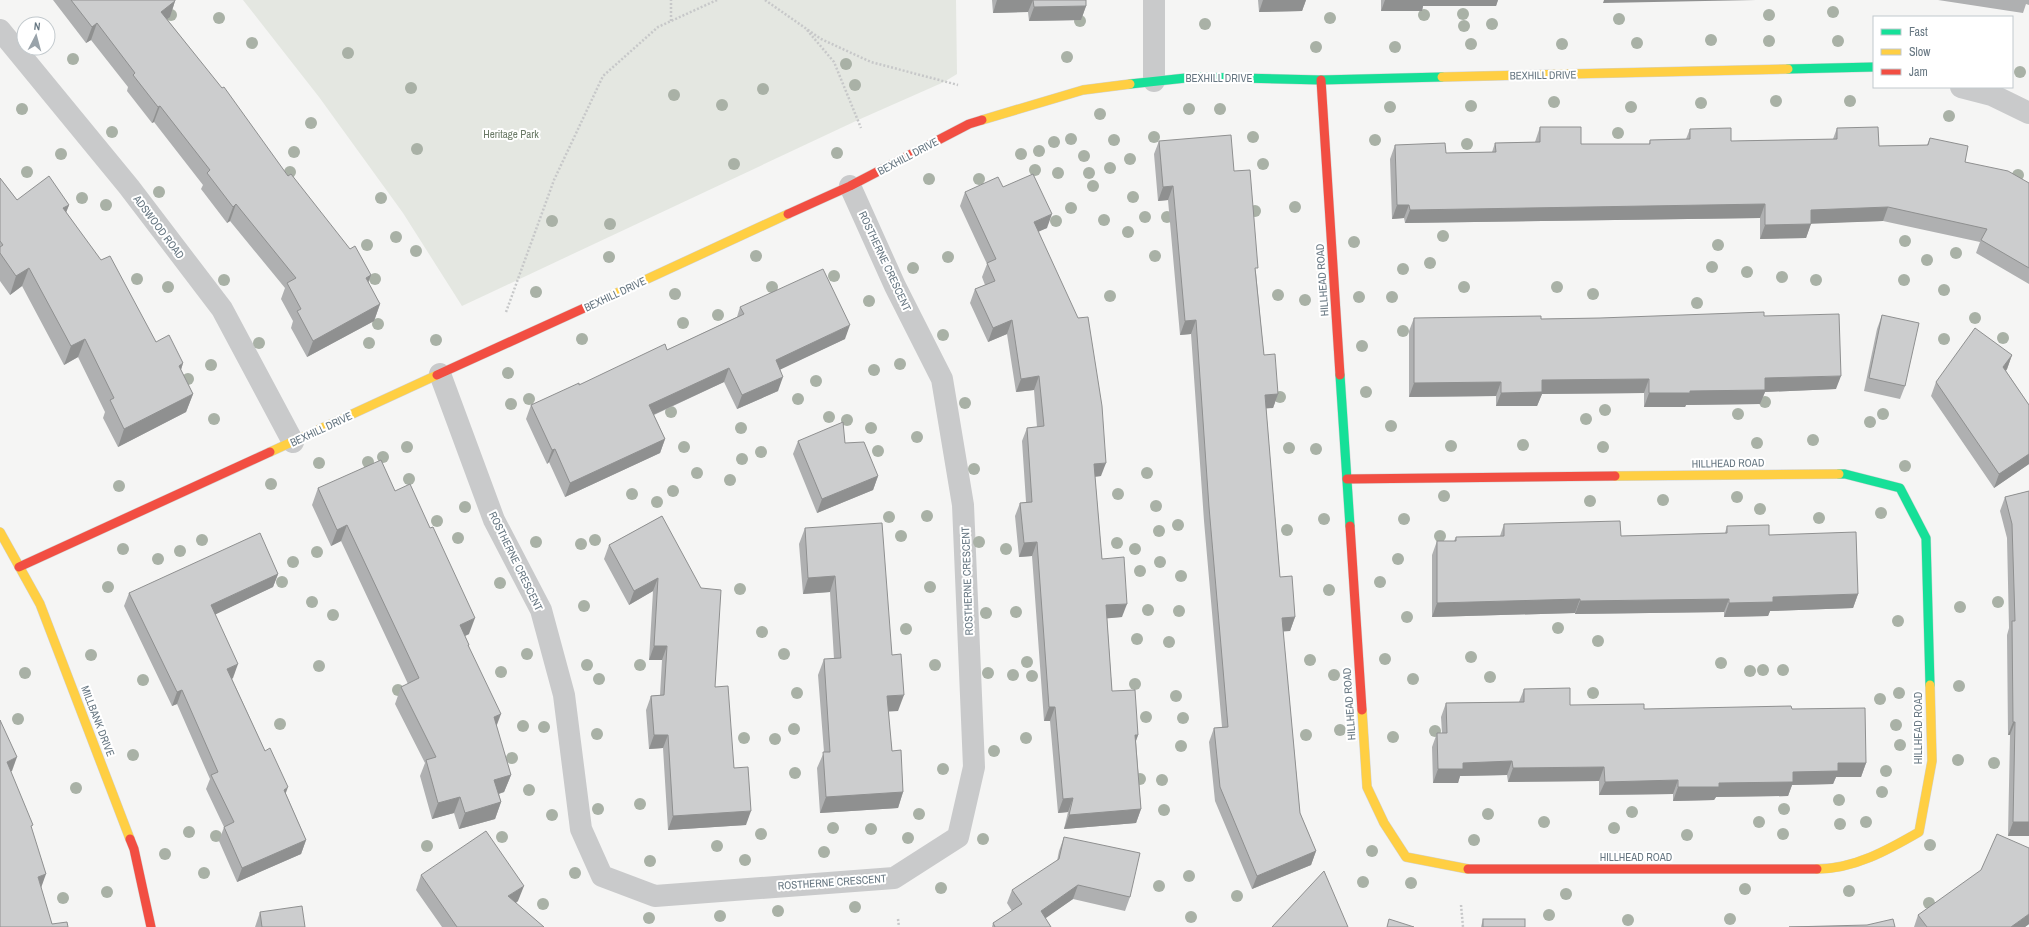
<svg xmlns="http://www.w3.org/2000/svg" width="2029" height="927" viewBox="0 0 2029 927" font-family="'Archivo Narrow',sans-serif">
<style>
.green{fill:#e4e7e1}
.lines{fill:none;stroke-linecap:round;stroke-linejoin:round}
.fast-casing{stroke:#d2d3d3;stroke-width:10}
.slow-casing{stroke:#d2d3d3;stroke-width:10}
.jam-casing{stroke:#d2d3d3;stroke-width:10}
.path{stroke:#c7c8c9;stroke-width:2.5;stroke-dasharray:2 2;stroke-linecap:butt}
.street{stroke:#c9cacb;stroke-width:22}
.fast{stroke:#16e098;stroke-width:9}
.slow{stroke:#ffcf43;stroke-width:9}
.jam{stroke:#f24e42;stroke-width:9}
.tree{fill:#a9b1a6}
.wall{fill:#afb0b1}
.shaded-wall{fill:#8f9090}
.building{fill:#cccdce;stroke:#8f9090}
.labels{text-anchor:middle;dominant-baseline:central;stroke-width:4;stroke-linejoin:round;paint-order:stroke}
.street-label{font-size:11px;fill:#677782;stroke:#fff}
.park-label{font-size:11px;fill:#6a7966;stroke:#fff}
</style>
<rect width="100%" height="100%" fill="#f5f5f4"/>
<polygon class="green" points="243,0 956,0 957,74 944,82 858,120 462,306 403,213 319,97"/>
<g class="lines">
<g class="fast-casing">
<g id="fast">
<polyline points="1788,69 1874,67"/>
<polyline points="1130,84 1195,77 1321,80 1442,77"/>
<polyline points="1340,375 1350,526"/>
<polyline points="1839,474 1845,474 1900,488 1926,538 1930,685"/>
</g>
</g>
<g class="slow-casing">
<g id="slow">
<polyline points="1442,77 1788,69"/>
<polyline points="982,120 1083,90 1130,84"/>
<polyline points="593,304 788,214"/>
<polyline points="270,452 437,375"/>
<polyline points="1615,476 1839,474"/>
<polyline points="0,532 40,604 130,839"/>
<polyline points="1362,710 1367,787 1384,823 1406,857 1468,869"/>
<path d="M1817,869C1854,869 1888,850 1919,832L1932,761L1930,685"/>
</g>
</g>
<g class="jam-casing">
<g id="jam">
<polyline points="1321,80 1340,375"/>
<polyline points="788,214 850,186 969,124 982,120"/>
<polyline points="437,375 593,304"/>
<polyline points="1347,479 1615,476"/>
<polyline points="1350,526 1362,710"/>
<polyline points="19,567 270,452"/>
<polyline points="130,839 134,849 151,927"/>
<polyline points="1468,869 1817,869"/>
</g>
</g>
<g class="path">
<polyline points="765,0 821,39 871,62 958,85"/>
<polyline points="671,21 671,0"/>
<polyline points="807,30 834,62 861,128"/>
<polyline points="506,312 554,180 603,76 658,27 717,0"/>
<polyline points="1461,905 1463,927"/>
<polyline points="898,919 899,927"/>
</g>
<g class="street">
<polyline points="1154,0 1154,81"/>
<polyline points="0,30 129,187 222,309 293,442"/>
<polyline points="1961,87 1992,95 2029,113"/>
<polyline points="440,374 494,520 541,610 564,695 581,829 602,876 655,896 894,878 958,837 974,767 963,505 942,379 895,286 850,186"/>
</g>
<use href="#fast" class="fast"/>
<use href="#slow" class="slow"/>
<use href="#jam" class="jam"/>
</g>
<g class="tree">
<circle cx="1833" cy="12" r="6"/>
<circle cx="1463" cy="14" r="6"/>
<circle cx="171" cy="15" r="6"/>
<circle cx="1424" cy="15" r="6"/>
<circle cx="1769" cy="15" r="6"/>
<circle cx="219" cy="18" r="6"/>
<circle cx="1330" cy="18" r="6"/>
<circle cx="1619" cy="19" r="6"/>
<circle cx="1080" cy="21" r="6"/>
<circle cx="1205" cy="24" r="6"/>
<circle cx="1492" cy="24" r="6"/>
<circle cx="1464" cy="26" r="6"/>
<circle cx="1711" cy="40" r="6"/>
<circle cx="1769" cy="41" r="6"/>
<circle cx="1838" cy="41" r="6"/>
<circle cx="252" cy="43" r="6"/>
<circle cx="1637" cy="43" r="6"/>
<circle cx="1471" cy="44" r="6"/>
<circle cx="1562" cy="44" r="6"/>
<circle cx="1316" cy="47" r="6"/>
<circle cx="1395" cy="47" r="6"/>
<circle cx="348" cy="53" r="6"/>
<circle cx="1067" cy="57" r="6"/>
<circle cx="73" cy="59" r="6"/>
<circle cx="846" cy="64" r="6"/>
<circle cx="2020" cy="72" r="6"/>
<circle cx="855" cy="85" r="6"/>
<circle cx="411" cy="88" r="6"/>
<circle cx="763" cy="89" r="6"/>
<circle cx="674" cy="95" r="6"/>
<circle cx="1776" cy="101" r="6"/>
<circle cx="1850" cy="101" r="6"/>
<circle cx="1554" cy="102" r="6"/>
<circle cx="1701" cy="103" r="6"/>
<circle cx="722" cy="105" r="6"/>
<circle cx="1471" cy="106" r="6"/>
<circle cx="1390" cy="107" r="6"/>
<circle cx="1631" cy="107" r="6"/>
<circle cx="22" cy="109" r="6"/>
<circle cx="1189" cy="109" r="6"/>
<circle cx="1220" cy="109" r="6"/>
<circle cx="1100" cy="114" r="6"/>
<circle cx="1949" cy="116" r="6"/>
<circle cx="311" cy="123" r="6"/>
<circle cx="112" cy="132" r="6"/>
<circle cx="1618" cy="133" r="6"/>
<circle cx="1154" cy="137" r="6"/>
<circle cx="1253" cy="137" r="6"/>
<circle cx="1071" cy="139" r="6"/>
<circle cx="1114" cy="140" r="6"/>
<circle cx="1375" cy="140" r="6"/>
<circle cx="1054" cy="142" r="6"/>
<circle cx="1467" cy="144" r="6"/>
<circle cx="417" cy="149" r="6"/>
<circle cx="1039" cy="151" r="6"/>
<circle cx="294" cy="152" r="6"/>
<circle cx="837" cy="153" r="6"/>
<circle cx="61" cy="154" r="6"/>
<circle cx="1021" cy="154" r="6"/>
<circle cx="1084" cy="156" r="6"/>
<circle cx="1130" cy="159" r="6"/>
<circle cx="734" cy="164" r="6"/>
<circle cx="1263" cy="164" r="6"/>
<circle cx="1110" cy="168" r="6"/>
<circle cx="1035" cy="170" r="6"/>
<circle cx="27" cy="172" r="6"/>
<circle cx="290" cy="172" r="6"/>
<circle cx="1058" cy="173" r="6"/>
<circle cx="1089" cy="173" r="6"/>
<circle cx="2018" cy="175" r="6"/>
<circle cx="929" cy="179" r="6"/>
<circle cx="979" cy="179" r="6"/>
<circle cx="1093" cy="186" r="6"/>
<circle cx="159" cy="192" r="6"/>
<circle cx="1133" cy="197" r="6"/>
<circle cx="82" cy="198" r="6"/>
<circle cx="381" cy="198" r="6"/>
<circle cx="106" cy="205" r="6"/>
<circle cx="1295" cy="207" r="6"/>
<circle cx="1071" cy="208" r="6"/>
<circle cx="1255" cy="211" r="6"/>
<circle cx="1145" cy="217" r="6"/>
<circle cx="1167" cy="217" r="6"/>
<circle cx="1104" cy="220" r="6"/>
<circle cx="552" cy="221" r="6"/>
<circle cx="1056" cy="221" r="6"/>
<circle cx="610" cy="224" r="6"/>
<circle cx="1128" cy="232" r="6"/>
<circle cx="1443" cy="236" r="6"/>
<circle cx="396" cy="237" r="6"/>
<circle cx="1905" cy="241" r="6"/>
<circle cx="1354" cy="242" r="6"/>
<circle cx="367" cy="245" r="6"/>
<circle cx="1718" cy="245" r="6"/>
<circle cx="416" cy="251" r="6"/>
<circle cx="1956" cy="253" r="6"/>
<circle cx="756" cy="256" r="6"/>
<circle cx="1155" cy="256" r="6"/>
<circle cx="609" cy="257" r="6"/>
<circle cx="948" cy="257" r="6"/>
<circle cx="1927" cy="260" r="6"/>
<circle cx="1430" cy="263" r="6"/>
<circle cx="1712" cy="267" r="6"/>
<circle cx="913" cy="268" r="6"/>
<circle cx="1403" cy="269" r="6"/>
<circle cx="1747" cy="272" r="6"/>
<circle cx="834" cy="276" r="6"/>
<circle cx="1782" cy="277" r="6"/>
<circle cx="137" cy="279" r="6"/>
<circle cx="375" cy="279" r="6"/>
<circle cx="224" cy="280" r="6"/>
<circle cx="1816" cy="280" r="6"/>
<circle cx="1904" cy="280" r="6"/>
<circle cx="168" cy="287" r="6"/>
<circle cx="772" cy="287" r="6"/>
<circle cx="1464" cy="287" r="6"/>
<circle cx="1557" cy="287" r="6"/>
<circle cx="1944" cy="290" r="6"/>
<circle cx="536" cy="292" r="6"/>
<circle cx="675" cy="294" r="6"/>
<circle cx="1593" cy="294" r="6"/>
<circle cx="1278" cy="295" r="6"/>
<circle cx="1110" cy="296" r="6"/>
<circle cx="1359" cy="297" r="6"/>
<circle cx="1392" cy="297" r="6"/>
<circle cx="1305" cy="300" r="6"/>
<circle cx="869" cy="301" r="6"/>
<circle cx="1697" cy="303" r="6"/>
<circle cx="718" cy="315" r="6"/>
<circle cx="1975" cy="318" r="6"/>
<circle cx="683" cy="323" r="6"/>
<circle cx="378" cy="324" r="6"/>
<circle cx="1403" cy="331" r="6"/>
<circle cx="943" cy="335" r="6"/>
<circle cx="2003" cy="338" r="6"/>
<circle cx="582" cy="339" r="6"/>
<circle cx="1944" cy="339" r="6"/>
<circle cx="436" cy="340" r="6"/>
<circle cx="259" cy="343" r="6"/>
<circle cx="369" cy="343" r="6"/>
<circle cx="1362" cy="346" r="6"/>
<circle cx="900" cy="364" r="6"/>
<circle cx="211" cy="365" r="6"/>
<circle cx="874" cy="370" r="6"/>
<circle cx="508" cy="373" r="6"/>
<circle cx="188" cy="379" r="6"/>
<circle cx="816" cy="381" r="6"/>
<circle cx="1366" cy="392" r="6"/>
<circle cx="1280" cy="397" r="6"/>
<circle cx="529" cy="399" r="6"/>
<circle cx="798" cy="399" r="6"/>
<circle cx="1765" cy="402" r="6"/>
<circle cx="965" cy="403" r="6"/>
<circle cx="511" cy="404" r="6"/>
<circle cx="1605" cy="410" r="6"/>
<circle cx="671" cy="412" r="6"/>
<circle cx="1738" cy="414" r="6"/>
<circle cx="1883" cy="414" r="6"/>
<circle cx="829" cy="417" r="6"/>
<circle cx="214" cy="419" r="6"/>
<circle cx="1586" cy="419" r="6"/>
<circle cx="847" cy="420" r="6"/>
<circle cx="1870" cy="422" r="6"/>
<circle cx="1391" cy="426" r="6"/>
<circle cx="741" cy="428" r="6"/>
<circle cx="871" cy="428" r="6"/>
<circle cx="917" cy="437" r="6"/>
<circle cx="1813" cy="440" r="6"/>
<circle cx="1757" cy="443" r="6"/>
<circle cx="1523" cy="445" r="6"/>
<circle cx="1451" cy="446" r="6"/>
<circle cx="407" cy="447" r="6"/>
<circle cx="684" cy="447" r="6"/>
<circle cx="1603" cy="447" r="6"/>
<circle cx="1289" cy="448" r="6"/>
<circle cx="1316" cy="449" r="6"/>
<circle cx="878" cy="451" r="6"/>
<circle cx="761" cy="452" r="6"/>
<circle cx="383" cy="457" r="6"/>
<circle cx="742" cy="459" r="6"/>
<circle cx="368" cy="462" r="6"/>
<circle cx="319" cy="463" r="6"/>
<circle cx="1905" cy="466" r="6"/>
<circle cx="974" cy="469" r="6"/>
<circle cx="697" cy="473" r="6"/>
<circle cx="1147" cy="473" r="6"/>
<circle cx="409" cy="479" r="6"/>
<circle cx="730" cy="480" r="6"/>
<circle cx="271" cy="484" r="6"/>
<circle cx="119" cy="486" r="6"/>
<circle cx="673" cy="491" r="6"/>
<circle cx="632" cy="494" r="6"/>
<circle cx="1118" cy="494" r="6"/>
<circle cx="1444" cy="496" r="6"/>
<circle cx="1737" cy="497" r="6"/>
<circle cx="1663" cy="500" r="6"/>
<circle cx="1590" cy="501" r="6"/>
<circle cx="657" cy="502" r="6"/>
<circle cx="1156" cy="506" r="6"/>
<circle cx="465" cy="507" r="6"/>
<circle cx="1760" cy="509" r="6"/>
<circle cx="1881" cy="513" r="6"/>
<circle cx="927" cy="516" r="6"/>
<circle cx="889" cy="517" r="6"/>
<circle cx="1819" cy="518" r="6"/>
<circle cx="1324" cy="519" r="6"/>
<circle cx="1404" cy="519" r="6"/>
<circle cx="437" cy="521" r="6"/>
<circle cx="1178" cy="525" r="6"/>
<circle cx="1287" cy="530" r="6"/>
<circle cx="1159" cy="531" r="6"/>
<circle cx="901" cy="536" r="6"/>
<circle cx="1440" cy="536" r="6"/>
<circle cx="458" cy="538" r="6"/>
<circle cx="202" cy="540" r="6"/>
<circle cx="595" cy="540" r="6"/>
<circle cx="536" cy="542" r="6"/>
<circle cx="979" cy="542" r="6"/>
<circle cx="1117" cy="543" r="6"/>
<circle cx="581" cy="544" r="6"/>
<circle cx="123" cy="549" r="6"/>
<circle cx="1006" cy="549" r="6"/>
<circle cx="1135" cy="549" r="6"/>
<circle cx="180" cy="551" r="6"/>
<circle cx="317" cy="552" r="6"/>
<circle cx="158" cy="559" r="6"/>
<circle cx="1398" cy="559" r="6"/>
<circle cx="293" cy="562" r="6"/>
<circle cx="1160" cy="562" r="6"/>
<circle cx="1140" cy="571" r="6"/>
<circle cx="1181" cy="576" r="6"/>
<circle cx="282" cy="582" r="6"/>
<circle cx="1380" cy="582" r="6"/>
<circle cx="500" cy="583" r="6"/>
<circle cx="108" cy="587" r="6"/>
<circle cx="930" cy="587" r="6"/>
<circle cx="740" cy="589" r="6"/>
<circle cx="1329" cy="590" r="6"/>
<circle cx="312" cy="602" r="6"/>
<circle cx="1998" cy="602" r="6"/>
<circle cx="584" cy="606" r="6"/>
<circle cx="1960" cy="607" r="6"/>
<circle cx="1148" cy="610" r="6"/>
<circle cx="1179" cy="611" r="6"/>
<circle cx="1016" cy="612" r="6"/>
<circle cx="986" cy="613" r="6"/>
<circle cx="333" cy="615" r="6"/>
<circle cx="1407" cy="617" r="6"/>
<circle cx="1898" cy="621" r="6"/>
<circle cx="1558" cy="628" r="6"/>
<circle cx="906" cy="629" r="6"/>
<circle cx="762" cy="632" r="6"/>
<circle cx="1137" cy="639" r="6"/>
<circle cx="1598" cy="641" r="6"/>
<circle cx="1169" cy="642" r="6"/>
<circle cx="527" cy="654" r="6"/>
<circle cx="784" cy="654" r="6"/>
<circle cx="91" cy="655" r="6"/>
<circle cx="1471" cy="657" r="6"/>
<circle cx="1385" cy="659" r="6"/>
<circle cx="1310" cy="660" r="6"/>
<circle cx="1027" cy="662" r="6"/>
<circle cx="1721" cy="663" r="6"/>
<circle cx="587" cy="665" r="6"/>
<circle cx="640" cy="665" r="6"/>
<circle cx="935" cy="665" r="6"/>
<circle cx="319" cy="666" r="6"/>
<circle cx="1763" cy="670" r="6"/>
<circle cx="1783" cy="670" r="6"/>
<circle cx="1750" cy="671" r="6"/>
<circle cx="501" cy="672" r="6"/>
<circle cx="25" cy="673" r="6"/>
<circle cx="988" cy="673" r="6"/>
<circle cx="1013" cy="675" r="6"/>
<circle cx="1334" cy="675" r="6"/>
<circle cx="1032" cy="676" r="6"/>
<circle cx="1490" cy="677" r="6"/>
<circle cx="599" cy="679" r="6"/>
<circle cx="1413" cy="679" r="6"/>
<circle cx="143" cy="680" r="6"/>
<circle cx="1135" cy="684" r="6"/>
<circle cx="1959" cy="686" r="6"/>
<circle cx="398" cy="690" r="6"/>
<circle cx="797" cy="693" r="6"/>
<circle cx="1593" cy="693" r="6"/>
<circle cx="1899" cy="693" r="6"/>
<circle cx="1176" cy="696" r="6"/>
<circle cx="1880" cy="699" r="6"/>
<circle cx="1146" cy="717" r="6"/>
<circle cx="1183" cy="718" r="6"/>
<circle cx="18" cy="719" r="6"/>
<circle cx="280" cy="724" r="6"/>
<circle cx="1896" cy="725" r="6"/>
<circle cx="523" cy="726" r="6"/>
<circle cx="544" cy="727" r="6"/>
<circle cx="794" cy="729" r="6"/>
<circle cx="1340" cy="730" r="6"/>
<circle cx="1435" cy="731" r="6"/>
<circle cx="597" cy="734" r="6"/>
<circle cx="1306" cy="735" r="6"/>
<circle cx="1393" cy="737" r="6"/>
<circle cx="744" cy="738" r="6"/>
<circle cx="1026" cy="738" r="6"/>
<circle cx="775" cy="739" r="6"/>
<circle cx="1900" cy="745" r="6"/>
<circle cx="1181" cy="746" r="6"/>
<circle cx="994" cy="751" r="6"/>
<circle cx="133" cy="755" r="6"/>
<circle cx="512" cy="758" r="6"/>
<circle cx="1958" cy="760" r="6"/>
<circle cx="1994" cy="763" r="6"/>
<circle cx="943" cy="769" r="6"/>
<circle cx="1886" cy="771" r="6"/>
<circle cx="795" cy="773" r="6"/>
<circle cx="1140" cy="779" r="6"/>
<circle cx="1162" cy="780" r="6"/>
<circle cx="76" cy="788" r="6"/>
<circle cx="529" cy="790" r="6"/>
<circle cx="1882" cy="792" r="6"/>
<circle cx="1839" cy="800" r="6"/>
<circle cx="640" cy="804" r="6"/>
<circle cx="598" cy="809" r="6"/>
<circle cx="1784" cy="809" r="6"/>
<circle cx="1164" cy="810" r="6"/>
<circle cx="1632" cy="812" r="6"/>
<circle cx="919" cy="814" r="6"/>
<circle cx="1488" cy="814" r="6"/>
<circle cx="552" cy="815" r="6"/>
<circle cx="1544" cy="822" r="6"/>
<circle cx="1759" cy="822" r="6"/>
<circle cx="1866" cy="822" r="6"/>
<circle cx="1840" cy="824" r="6"/>
<circle cx="833" cy="828" r="6"/>
<circle cx="1614" cy="828" r="6"/>
<circle cx="871" cy="829" r="6"/>
<circle cx="189" cy="832" r="6"/>
<circle cx="761" cy="834" r="6"/>
<circle cx="1783" cy="834" r="6"/>
<circle cx="1687" cy="835" r="6"/>
<circle cx="216" cy="836" r="6"/>
<circle cx="502" cy="837" r="6"/>
<circle cx="908" cy="838" r="6"/>
<circle cx="983" cy="839" r="6"/>
<circle cx="1474" cy="840" r="6"/>
<circle cx="1930" cy="845" r="6"/>
<circle cx="427" cy="846" r="6"/>
<circle cx="717" cy="846" r="6"/>
<circle cx="1372" cy="851" r="6"/>
<circle cx="824" cy="852" r="6"/>
<circle cx="165" cy="854" r="6"/>
<circle cx="745" cy="860" r="6"/>
<circle cx="650" cy="861" r="6"/>
<circle cx="204" cy="873" r="6"/>
<circle cx="575" cy="873" r="6"/>
<circle cx="1189" cy="876" r="6"/>
<circle cx="1363" cy="882" r="6"/>
<circle cx="1411" cy="883" r="6"/>
<circle cx="1159" cy="886" r="6"/>
<circle cx="941" cy="888" r="6"/>
<circle cx="1745" cy="889" r="6"/>
<circle cx="1849" cy="891" r="6"/>
<circle cx="107" cy="892" r="6"/>
<circle cx="1566" cy="894" r="6"/>
<circle cx="1237" cy="896" r="6"/>
<circle cx="63" cy="898" r="6"/>
<circle cx="1929" cy="903" r="6"/>
<circle cx="543" cy="904" r="6"/>
<circle cx="855" cy="907" r="6"/>
<circle cx="778" cy="911" r="6"/>
<circle cx="1549" cy="915" r="6"/>
<circle cx="720" cy="916" r="6"/>
<circle cx="1191" cy="917" r="6"/>
<circle cx="649" cy="918" r="6"/>
<circle cx="1730" cy="919" r="6"/>
<circle cx="1628" cy="920" r="6"/>
</g>
<g class="wall">
<polygon points="53,0 175,0 175,1 170,17 167,19 288,176 371,275 368,282 380,304 374,321 307,357 291,328 293,321 281,299 285,288 230,221 227,223 201,189 203,185 154,122 152,123 127,91 128,87 91,40 86,43"/>
<polygon points="992,0 1086,0 1086,6 1081,20 1029,21 1028,12 993,13"/>
<polygon points="1258,0 1306,0 1302,11 1259,12"/>
<polygon points="1381,0 1498,0 1496,6 1423,6 1422,11 1381,11"/>
<polygon points="1938,0 2029,0 2029,5 2026,4 2023,13"/>
<polygon points="1540,127 1581,144 1649,144 1650,140 1686,139 1690,129 1731,141 1833,139 1837,128 1879,146 1927,145 1930,138 1965,162 2029,183 2029,284 1976,253 1980,242 1883,221 1811,223 1806,238 1760,239 1760,218 1405,223 1404,218 1392,219 1390,159 1395,145 1446,153 1492,152 1495,143 1535,142"/>
<polygon points="1159,141 1234,171 1256,273 1264,355 1278,394 1273,408 1266,408 1280,577 1295,617 1290,631 1283,631 1300,813 1316,851 1311,865 1252,889 1215,801 1209,742 1214,728 1222,727 1204,521 1191,334 1180,335 1168,200 1158,201 1154,154"/>
<polygon points="0,178 17,200 69,205 66,212 156,342 183,363 181,370 193,394 186,412 118,447 103,418 105,412 78,357 64,365 22,286 10,295 0,281"/>
<polygon points="1003,187 1047,228 1038,231 1101,476 1095,477 1102,559 1122,617 1107,618 1112,691 1138,735 1136,741 1141,809 1136,823 1064,829 1068,812 1058,813 1050,721 1044,721 1032,556 1019,557 1015,516 1020,503 1026,502 1022,441 1027,428 1037,427 1034,390 1016,392 1007,334 988,342 970,303 975,289 985,285 982,277 987,264 960,206 965,192"/>
<polygon points="740,307 845,339 780,369 778,391 737,409 724,382 654,415 665,439 660,453 565,497 549,462 547,464 526,419 531,405 579,385 667,350 737,317"/>
<polygon points="1882,315 1905,386 1900,399 1864,391 1877,329"/>
<polygon points="1764,316 1836,389 1765,392 1760,404 1686,405 1685,407 1644,407 1644,393 1542,394 1537,406 1496,406 1496,396 1409,397 1409,331 1414,318 1541,319"/>
<polygon points="2012,355 2007,369 2006,371 2029,405 2029,464 1994,488 1931,396 1936,382"/>
<polygon points="798,441 845,443 878,476 873,490 817,513 793,454"/>
<polygon points="318,488 395,491 469,634 465,636 469,645 469,647 496,727 511,775 504,792 499,794 501,802 495,819 459,829 454,813 432,819 420,776 425,763 395,704 401,687 408,684 341,541 331,546 312,505"/>
<polygon points="2029,491 2029,836 2008,836 2010,735 2008,735 2007,635 2009,628 2007,538 2000,511 2005,497"/>
<polygon points="662,516 715,687 734,768 746,825 668,830 663,748 649,749 646,710 651,696 660,695 662,660 649,660 653,591 629,605 604,559 609,545"/>
<polygon points="1504,524 1621,536 1725,533 1727,526 1769,535 1858,594 1853,608 1770,611 1768,616 1724,617 1724,612 1575,614 1575,613 1432,617 1432,555 1437,541 1454,541 1456,537 1500,536"/>
<polygon points="805,528 892,655 898,711 888,711 892,751 903,792 898,808 820,813 817,768 824,752 818,675 824,659 834,659 830,592 803,594 799,544"/>
<polygon points="278,574 273,587 215,614 233,678 232,679 265,751 286,794 306,840 301,854 237,882 219,841 224,827 206,789 210,779 177,704 172,706 124,606 129,593"/>
<polygon points="1524,689 1570,705 1644,709 1792,709 1866,763 1861,777 1836,777 1833,784 1792,785 1788,796 1716,797 1714,800 1673,801 1673,794 1599,795 1599,781 1508,782 1507,775 1460,776 1458,783 1433,783 1432,747 1437,733 1442,733 1441,717 1446,703 1519,702"/>
<polygon points="1064,837 1130,897 1125,911 1073,899 1045,918 1051,927 992,927 993,923 1012,911 1007,903 1012,890 1057,861 1059,851"/>
<polygon points="421,875 518,901 516,903 544,927 442,927 416,890"/>
<polygon points="260,912 305,927 255,927"/>
<polygon points="1918,915 2029,924 2025,927 1914,927"/>
<polygon points="1483,919 1525,927 1481,927"/>
</g>
<g class="shaded-wall">
<polygon points="997,0 1033,0 1028,12 993,13"/>
<polygon points="1263,0 1306,0 1302,11 1259,12"/>
<polygon points="1385,0 1498,0 1496,6 1423,6 1422,11 1381,11"/>
<polygon points="1604,0 1756,0 1603,3"/>
<polygon points="175,1 170,17 155,28 161,12"/>
<polygon points="1086,6 1081,20 1029,21 1034,7"/>
<polygon points="97,23 91,40 86,43 92,27"/>
<polygon points="160,106 154,122 152,123 158,107"/>
<polygon points="1173,186 1168,200 1158,201 1163,187"/>
<polygon points="236,204 230,221 227,223 233,207"/>
<polygon points="1765,204 1760,218 1405,223 1410,210"/>
<polygon points="69,205 62,223 63,208"/>
<polygon points="1397,205 1409,205 1404,218 1392,219"/>
<polygon points="1888,207 1883,221 1806,224 1811,210"/>
<polygon points="1052,214 1047,228 1029,236 1034,222"/>
<polygon points="1811,224 1806,238 1760,239 1765,225"/>
<polygon points="29,268 22,286 10,295 16,276"/>
<polygon points="371,275 365,291 366,278"/>
<polygon points="380,304 374,321 307,357 313,341"/>
<polygon points="1012,320 1007,334 988,342 993,328"/>
<polygon points="1196,320 1191,334 1180,335 1185,321"/>
<polygon points="850,325 845,339 771,374 776,360"/>
<polygon points="85,339 78,357 64,365 71,346"/>
<polygon points="2012,355 2007,369 1998,381 2003,367"/>
<polygon points="183,363 177,382 179,366"/>
<polygon points="729,368 724,382 644,419 649,405"/>
<polygon points="1039,376 1034,390 1016,392 1021,379"/>
<polygon points="1841,376 1836,389 1765,392 1760,404 1686,405 1685,407 1644,407 1649,393 1690,391 1765,378"/>
<polygon points="783,377 778,391 737,409 742,395"/>
<polygon points="1649,379 1644,393 1542,394 1537,406 1496,406 1501,393 1542,380"/>
<polygon points="1501,382 1496,396 1409,397 1414,383"/>
<polygon points="193,394 186,412 118,447 124,429"/>
<polygon points="1278,394 1273,408 1260,409 1265,395"/>
<polygon points="665,439 660,453 565,497 570,483"/>
<polygon points="555,449 549,462 547,464 552,450"/>
<polygon points="2029,454 2029,464 1994,488 1999,474"/>
<polygon points="1106,463 1101,476 1089,477 1094,464"/>
<polygon points="878,476 873,490 817,513 822,499"/>
<polygon points="347,525 341,541 331,546 337,530"/>
<polygon points="1037,542 1032,556 1019,557 1024,543"/>
<polygon points="278,574 273,587 206,619 211,605"/>
<polygon points="835,576 830,592 803,594 808,578"/>
<polygon points="658,578 653,591 629,605 634,591"/>
<polygon points="1858,594 1853,608 1770,611 1768,616 1724,617 1729,603 1773,597"/>
<polygon points="1580,599 1575,613 1432,617 1437,603"/>
<polygon points="1729,599 1724,612 1575,614 1580,601"/>
<polygon points="1127,604 1122,617 1101,619 1106,605"/>
<polygon points="1295,617 1290,631 1277,632 1282,618"/>
<polygon points="475,618 469,634 454,641 460,625"/>
<polygon points="654,646 667,646 662,660 649,660"/>
<polygon points="238,664 233,678 222,683 227,669"/>
<polygon points="182,690 177,704 172,706 177,692"/>
<polygon points="904,695 898,711 881,712 887,696"/>
<polygon points="1049,707 1055,707 1050,721 1044,721"/>
<polygon points="501,714 495,730 494,717"/>
<polygon points="2013,722 2015,722 2010,735 2008,735"/>
<polygon points="654,735 668,735 663,748 649,749"/>
<polygon points="1135,735 1138,735 1133,749"/>
<polygon points="17,757 12,771 2,776 7,762"/>
<polygon points="1512,761 1507,775 1460,776 1458,783 1433,783 1438,769 1463,763"/>
<polygon points="1838,763 1866,763 1861,777 1836,777 1833,784 1792,785 1788,796 1716,797 1714,800 1673,801 1678,787 1719,783 1793,772"/>
<polygon points="1604,767 1599,781 1508,782 1513,768"/>
<polygon points="511,775 504,792 488,797 494,780"/>
<polygon points="1678,780 1673,794 1599,795 1605,782"/>
<polygon points="288,787 283,801 284,790"/>
<polygon points="903,792 898,808 820,813 826,797"/>
<polygon points="460,797 454,813 432,819 438,803"/>
<polygon points="1073,798 1068,812 1058,813 1063,799"/>
<polygon points="501,802 495,819 459,829 465,813"/>
<polygon points="1141,809 1136,823 1064,829 1069,815"/>
<polygon points="751,811 746,825 668,830 673,816"/>
<polygon points="2013,822 2029,822 2029,836 2008,836"/>
<polygon points="306,840 301,854 237,882 242,868"/>
<polygon points="1316,851 1311,865 1252,889 1257,876"/>
<polygon points="46,874 41,888 38,877"/>
<polygon points="1078,885 1073,899 1036,925 1041,911"/>
<polygon points="524,886 518,901 503,911 508,896"/>
<polygon points="2029,914 2029,924 2025,927 2011,927"/>
</g>
<g class="building">
<polygon points="71,0 175,0 175,1 161,12 222,88 224,87 288,176 291,174 350,249 355,246 371,275 366,278 380,304 313,341 297,311 301,309 287,283 296,278 236,204 233,207 207,173 210,170 160,106 158,107 133,75 135,73 97,23 92,27"/>
<polygon points="1033,0 1086,0 1086,6 1034,7"/>
<polygon points="1540,127 1581,127 1581,144 1650,144 1650,140 1690,139 1690,129 1731,128 1731,141 1837,139 1837,128 1878,127 1879,146 1928,145 1930,138 1968,146 1965,162 2008,171 2029,183 2029,268 1981,240 1987,229 1888,207 1811,210 1811,224 1765,225 1765,204 1410,210 1409,205 1397,205 1395,145 1445,143 1446,153 1496,152 1495,143 1540,142"/>
<polygon points="1231,135 1234,171 1250,170 1258,268 1255,268 1264,355 1275,354 1278,394 1265,395 1280,577 1292,576 1295,617 1282,618 1300,813 1316,851 1257,876 1220,787 1214,728 1228,727 1209,507 1196,320 1185,321 1173,186 1163,187 1159,141"/>
<polygon points="1033,174 1052,214 1034,222 1078,318 1088,317 1102,406 1106,463 1094,464 1102,559 1124,557 1127,604 1106,605 1112,691 1135,690 1138,735 1135,735 1141,809 1069,815 1073,798 1063,799 1055,707 1049,707 1037,542 1024,543 1020,503 1032,502 1027,428 1044,426 1039,376 1021,379 1012,320 993,328 975,289 995,281 987,263 996,259 965,192 998,177 1003,187"/>
<polygon points="49,176 69,205 63,208 101,260 110,256 156,342 169,335 183,363 179,366 193,394 124,429 110,400 114,398 85,339 71,346 29,268 16,276 0,253 0,247 3,245 0,241 0,178 17,200"/>
<polygon points="823,269 850,325 776,360 783,377 742,395 729,368 649,405 665,439 570,483 555,449 552,450 531,405 579,383 579,385 665,344 667,350 744,314 740,307"/>
<polygon points="1764,312 1764,316 1839,314 1841,376 1765,378 1765,390 1690,391 1690,393 1649,393 1649,379 1542,380 1542,392 1501,393 1501,382 1414,383 1414,318 1541,316 1541,319 1600,318"/>
<polygon points="1882,315 1919,323 1905,386 1869,378"/>
<polygon points="1975,328 2012,355 2003,367 2029,405 2029,454 1999,474 1936,382"/>
<polygon points="843,422 845,443 864,442 878,476 822,499 798,441"/>
<polygon points="381,460 395,491 410,484 430,528 433,527 475,618 460,625 469,645 468,645 501,714 494,717 511,775 494,780 501,802 465,813 460,797 438,803 426,760 436,757 401,687 419,678 347,525 337,530 318,488"/>
<polygon points="2029,491 2029,822 2013,822 2015,722 2013,722 2012,621 2015,621 2012,524 2005,497"/>
<polygon points="662,516 701,588 721,590 715,687 728,686 734,768 748,767 751,811 673,816 668,735 654,735 651,696 664,695 667,646 654,646 658,578 634,591 609,545"/>
<polygon points="1620,521 1621,536 1727,533 1727,526 1769,525 1769,535 1856,532 1858,594 1773,597 1773,602 1729,603 1729,599 1580,601 1580,599 1437,603 1437,541 1456,541 1456,537 1504,536 1504,524"/>
<polygon points="882,523 892,655 901,654 904,695 887,696 892,751 901,750 903,792 826,797 823,752 830,752 824,659 841,658 835,576 808,578 805,528"/>
<polygon points="260,533 278,574 211,605 238,664 227,669 265,751 270,748 288,787 284,790 306,840 242,868 224,827 234,822 211,775 218,772 182,690 177,692 129,593"/>
<polygon points="1570,688 1570,705 1644,704 1644,709 1791,706 1792,709 1865,708 1866,763 1838,763 1838,771 1793,772 1793,782 1719,783 1719,787 1678,787 1678,780 1605,782 1604,767 1513,768 1512,761 1463,763 1463,769 1438,769 1437,733 1447,733 1446,703 1524,702 1524,689"/>
<polygon points="0,720 17,757 7,762 33,825 31,826 46,874 38,877 52,924 67,922 68,927 0,927"/>
<polygon points="486,831 524,886 508,896 544,927 457,927 421,875"/>
<polygon points="1997,834 2029,848 2029,914 2011,927 1927,927 1918,915 1981,870"/>
<polygon points="1064,837 1140,853 1130,897 1078,885 1041,911 1051,927 995,927 993,923 1022,904 1012,890 1059,859"/>
<polygon points="1324,871 1348,927 1272,927"/>
<polygon points="302,906 305,927 262,927 260,912"/>
<polygon points="1389,919 1414,927 1387,927"/>
<rect x="1483" y="919" width="42" height="8"/>
<polygon points="1893,919 1895,927 1789,927 1867,925"/>
</g>
<g class="labels">
<g class="street-label">
<text transform="translate(1543 75) rotate(-1)">BEXHILL DRIVE</text>
<text x="1219" y="78">BEXHILL DRIVE</text>
<text transform="translate(908 156) rotate(-28)">BEXHILL DRIVE</text>
<text transform="translate(159 227) rotate(53)">ADSWOOD ROAD</text>
<text transform="translate(885 261) rotate(65)">ROSTHERNE CRESCENT</text>
<text transform="translate(1322 280) rotate(-94)">HILLHEAD ROAD</text>
<text transform="translate(615 294) rotate(-25)">BEXHILL DRIVE</text>
<text transform="translate(321 429) rotate(-25)">BEXHILL DRIVE</text>
<text transform="translate(1728 463) rotate(-1)">HILLHEAD ROAD</text>
<text transform="translate(516 561) rotate(64)">ROSTHERNE CRESCENT</text>
<text transform="translate(967 581) rotate(-92)">ROSTHERNE CRESCENT</text>
<text transform="translate(1349 704) rotate(-94)">HILLHEAD ROAD</text>
<text transform="translate(98 721) rotate(69)">MILLBANK DRIVE</text>
<text transform="translate(1918 728) rotate(-90)">HILLHEAD ROAD</text>
<text x="1636" y="857">HILLHEAD ROAD</text>
<text transform="translate(832 882) rotate(-4)">ROSTHERNE CRESCENT</text>
</g>
<g class="park-label">
<text x="511" y="134">Heritage Park</text>
</g>
</g>
<rect x="1873" y="16" width="140" height="72" fill="#ffffff" stroke="#c2c9cd"/>
<rect x="1881" y="29" width="20" height="6" fill="#16e098" stroke="#c2c9cd"/>
<text x="1909" y="36" font-size="12" fill="#677782">Fast</text>
<rect x="1881" y="49" width="20" height="6" fill="#ffcf43" stroke="#c2c9cd"/>
<text x="1909" y="56" font-size="12" fill="#677782">Slow</text>
<rect x="1881" y="69" width="20" height="6" fill="#f24e42" stroke="#c2c9cd"/>
<text x="1909" y="76" font-size="12" fill="#677782">Jam</text>
<g transform="translate(36 36) rotate(6)"><circle r="19" fill="#ffffff" stroke="#c2c9cd"/>
<path d="M0-3L7 15L0 10L-7 15Z" fill="#99a3aa"/>
<text y="-6" font-size="11" font-weight="bold" text-anchor="middle" fill="#677782">N</text>
</g>
</svg>
